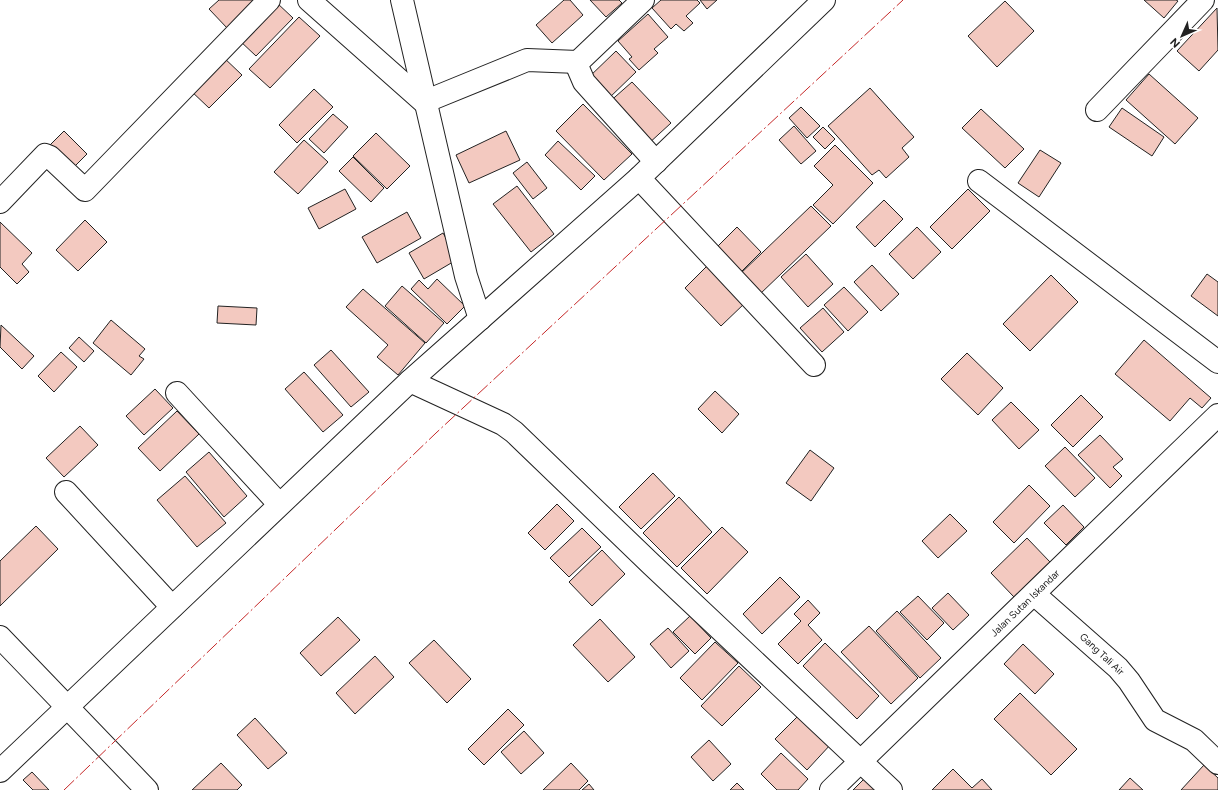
<svg xmlns="http://www.w3.org/2000/svg" width="1218" height="790" viewBox="0 0 1218 790" font-family="Figtree,sans-serif">
<style>
.building{fill:#f3c9c0;stroke:#222}
.lines{fill:none;stroke-linecap:round;stroke-linejoin:round}
.minor-casing{stroke:#222;stroke-width:24}
.minor{stroke:#fff;stroke-width:22}
.power{stroke:#c62828;stroke-width:1;stroke-dasharray:14 3 2 3;stroke-linecap:butt}
.labels{text-anchor:middle;dominant-baseline:central;stroke-width:3;stroke-linejoin:round;paint-order:stroke}
.street-label{font-size:10px;fill:#222;stroke:#fff}
</style>
<rect width="100%" height="100%" fill="#fff"/>
<g class="building">
<polygon points="219,0 257,0 228,29 209,9"/>
<polygon points="564,0 570,0 583,15 552,43 536,25"/>
<polygon points="590,0 619,0 622,3 606,17"/>
<polygon points="661,0 697,0 700,3 686,16 693,23 684,31 676,24 671,29 652,8"/>
<polygon points="700,0 717,0 707,9"/>
<polygon points="1144,0 1176,0 1178,1 1164,18"/>
<polygon points="1005,1 1034,31 997,67 968,36"/>
<polygon points="276,2 293,18 256,56 239,40"/>
<polygon points="1217,8 1218,50 1199,71 1177,51"/>
<polygon points="648,14 668,37 654,49 658,53 639,70 629,59 632,57 618,41"/>
<polygon points="299,17 320,36 270,88 249,69"/>
<polygon points="616,51 636,72 607,100 587,79"/>
<polygon points="221,55 242,75 209,108 189,89"/>
<polygon points="1149,74 1198,118 1175,144 1126,100"/>
<polygon points="632,82 671,123 647,145 607,104"/>
<polygon points="870,88 914,137 902,148 909,157 886,178 879,170 872,175 828,126"/>
<polygon points="314,89 333,107 297,143 279,125"/>
<polygon points="583,104 632,154 604,180 556,131"/>
<polygon points="801,107 820,126 807,138 789,118"/>
<polygon points="1122,108 1164,137 1152,156 1109,127"/>
<polygon points="981,109 1024,149 1005,168 962,128"/>
<polygon points="333,114 348,127 324,153 309,139"/>
<polygon points="794,126 816,151 801,164 779,140"/>
<polygon points="823,127 835,139 825,149 813,137"/>
<polygon points="64,131 87,154 72,169 49,146"/>
<polygon points="506,131 520,160 469,183 456,155"/>
<polygon points="376,133 410,166 387,189 353,156"/>
<polygon points="304,140 328,162 298,194 274,172"/>
<polygon points="558,141 595,176 581,190 545,155"/>
<polygon points="835,145 873,183 833,224 813,205 833,185 814,166"/>
<polygon points="1040,150 1061,163 1039,197 1018,183"/>
<polygon points="353,157 384,188 371,202 339,171"/>
<polygon points="527,162 547,188 533,199 513,173"/>
<polygon points="517,186 554,234 531,252 493,204"/>
<polygon points="345,189 356,209 319,229 308,208"/>
<polygon points="968,189 990,211 952,249 930,227"/>
<polygon points="884,200 903,219 875,247 856,227"/>
<polygon points="811,206 831,226 759,295 739,275"/>
<polygon points="407,212 421,238 377,263 362,237"/>
<polygon points="85,220 107,242 78,271 56,250"/>
<polygon points="0,222 32,253 22,264 29,272 17,284 0,267"/>
<polygon points="737,227 761,252 739,274 715,249"/>
<polygon points="917,227 941,252 913,279 889,254"/>
<polygon points="443,233 458,259 424,279 409,253"/>
<polygon points="806,254 833,284 808,307 781,277"/>
<polygon points="709,264 746,302 721,326 685,288"/>
<polygon points="872,265 899,294 881,311 854,282"/>
<polygon points="1207,274 1218,282 1218,316 1191,296"/>
<polygon points="1051,275 1078,302 1030,351 1003,324"/>
<polygon points="437,279 465,306 447,324 411,289 419,280 428,289"/>
<polygon points="402,286 444,323 426,343 385,306"/>
<polygon points="844,287 868,312 848,331 824,305"/>
<polygon points="363,289 425,343 398,375 377,357 388,345 346,307"/>
<polygon points="218,306 257,308 256,325 217,323"/>
<polygon points="823,308 844,332 822,352 800,328"/>
<polygon points="111,320 145,349 139,356 144,359 131,375 93,343"/>
<polygon points="1,325 34,356 22,369 0,347"/>
<polygon points="79,337 94,351 84,362 69,348"/>
<polygon points="1144,340 1211,398 1202,408 1190,398 1170,421 1115,374"/>
<polygon points="331,350 369,392 351,407 314,365"/>
<polygon points="61,352 77,367 54,392 38,376"/>
<polygon points="967,353 1003,388 978,415 941,379"/>
<polygon points="304,372 343,415 323,432 285,389"/>
<polygon points="155,389 173,408 144,435 126,416"/>
<polygon points="715,391 739,414 722,433 698,409"/>
<polygon points="1081,395 1103,417 1073,447 1051,425"/>
<polygon points="1011,402 1039,430 1019,449 992,420"/>
<polygon points="177,411 199,434 160,471 138,448"/>
<polygon points="80,426 98,445 64,477 46,458"/>
<polygon points="1100,435 1123,459 1113,467 1122,476 1110,488 1078,455"/>
<polygon points="1065,447 1095,478 1075,497 1045,466"/>
<polygon points="810,450 834,468 811,501 786,483"/>
<polygon points="209,452 247,496 224,517 186,472"/>
<polygon points="653,473 675,496 641,529 619,507"/>
<polygon points="185,476 226,523 197,547 157,500"/>
<polygon points="1029,485 1050,506 1014,543 993,522"/>
<polygon points="679,497 712,532 677,567 643,533"/>
<polygon points="557,504 574,521 545,550 528,533"/>
<polygon points="1063,505 1084,527 1066,545 1044,523"/>
<polygon points="950,514 967,531 938,558 922,541"/>
<polygon points="36,526 58,549 0,606 0,561"/>
<polygon points="722,527 748,552 707,594 681,568"/>
<polygon points="582,528 601,547 569,577 550,558"/>
<polygon points="1027,538 1050,562 1014,597 991,573"/>
<polygon points="602,550 625,574 592,606 569,582"/>
<polygon points="780,577 800,597 762,634 743,614"/>
<polygon points="948,593 969,615 953,630 932,608"/>
<polygon points="918,596 944,623 927,640 900,612"/>
<polygon points="808,600 820,613 808,625 822,640 798,664 778,644 801,621 794,614"/>
<polygon points="897,611 941,658 920,678 876,631"/>
<polygon points="690,616 711,638 695,654 673,632"/>
<polygon points="338,617 360,640 321,676 300,653"/>
<polygon points="600,619 635,657 608,682 573,645"/>
<polygon points="869,626 918,678 891,704 841,652"/>
<polygon points="668,628 689,651 671,668 650,644"/>
<polygon points="434,640 471,679 447,703 409,663"/>
<polygon points="715,642 738,663 702,700 680,678"/>
<polygon points="825,643 879,696 857,719 803,666"/>
<polygon points="1023,644 1054,674 1035,694 1004,664"/>
<polygon points="375,656 394,677 355,714 336,693"/>
<polygon points="739,666 761,687 722,726 701,706"/>
<polygon points="1020,693 1077,749 1051,775 994,719"/>
<polygon points="508,709 524,725 484,765 468,749"/>
<polygon points="800,714 831,744 807,770 775,739"/>
<polygon points="255,718 287,753 268,769 237,735"/>
<polygon points="524,731 544,753 521,774 501,752"/>
<polygon points="709,740 731,764 713,781 691,757"/>
<polygon points="781,753 808,779 798,790 777,790 761,774"/>
<polygon points="221,763 242,785 237,790 192,790"/>
<polygon points="571,763 588,781 579,790 543,790"/>
<polygon points="1204,765 1218,778 1218,790 1181,790"/>
<polygon points="953,769 972,788 982,779 992,790 932,790"/>
<polygon points="32,772 49,790 33,790 23,780"/>
<polygon points="868,775 884,790 853,790"/>
<polygon points="1130,778 1143,790 1119,790"/>
<polygon points="737,783 744,790 730,790"/>
<polygon points="589,784 594,790 582,790"/>
</g>
<g class="lines">
<g class="minor-casing">
<g id="minor">
<polyline points="309,0 424,102 527,60 578,62"/>
<polyline points="402,0 466,276 480,319"/>
<polyline points="643,0 578,62 578,68 584,82 656,162"/>
<polyline points="1097,110 1203,0"/>
<polyline points="639,178 814,365"/>
<polyline points="979,181 1218,362"/>
<polyline points="0,202 45,155 50,157 85,190 269,0"/>
<polyline points="410,381 503,424 514,432 651,564 891,790"/>
<polyline points="177,393 279,504"/>
<polyline points="66,492 172,607"/>
<polyline points="1034,594 1118,668 1129,681 1155,720 1194,740 1218,763"/>
<polyline points="0,637 147,790"/>
<polyline points="0,771 410,381 639,178 824,0"/>
<polyline points="831,790 1218,415"/>
</g>
</g>
<use href="#minor" class="minor"/>
<polyline class="power" points="64,790 436,433 903,0"/>
</g>
<g class="labels">
<g class="street-label">
<text transform="translate(1025 603) rotate(-44)">Jalan Sutan Iskandar</text>
<text transform="translate(1102 654) rotate(43)">Gang Tali Air</text>
</g>
</g>
<g transform="translate(1182 36) rotate(225)" stroke="#ffffff" stroke-width="3" paint-order="stroke">
<path d="M0-3L7 15L0 10L-7 15Z" fill="#222222"/>
<text y="-6" font-size="11" font-weight="bold" text-anchor="middle" fill="#222222">N</text>
</g>
</svg>
